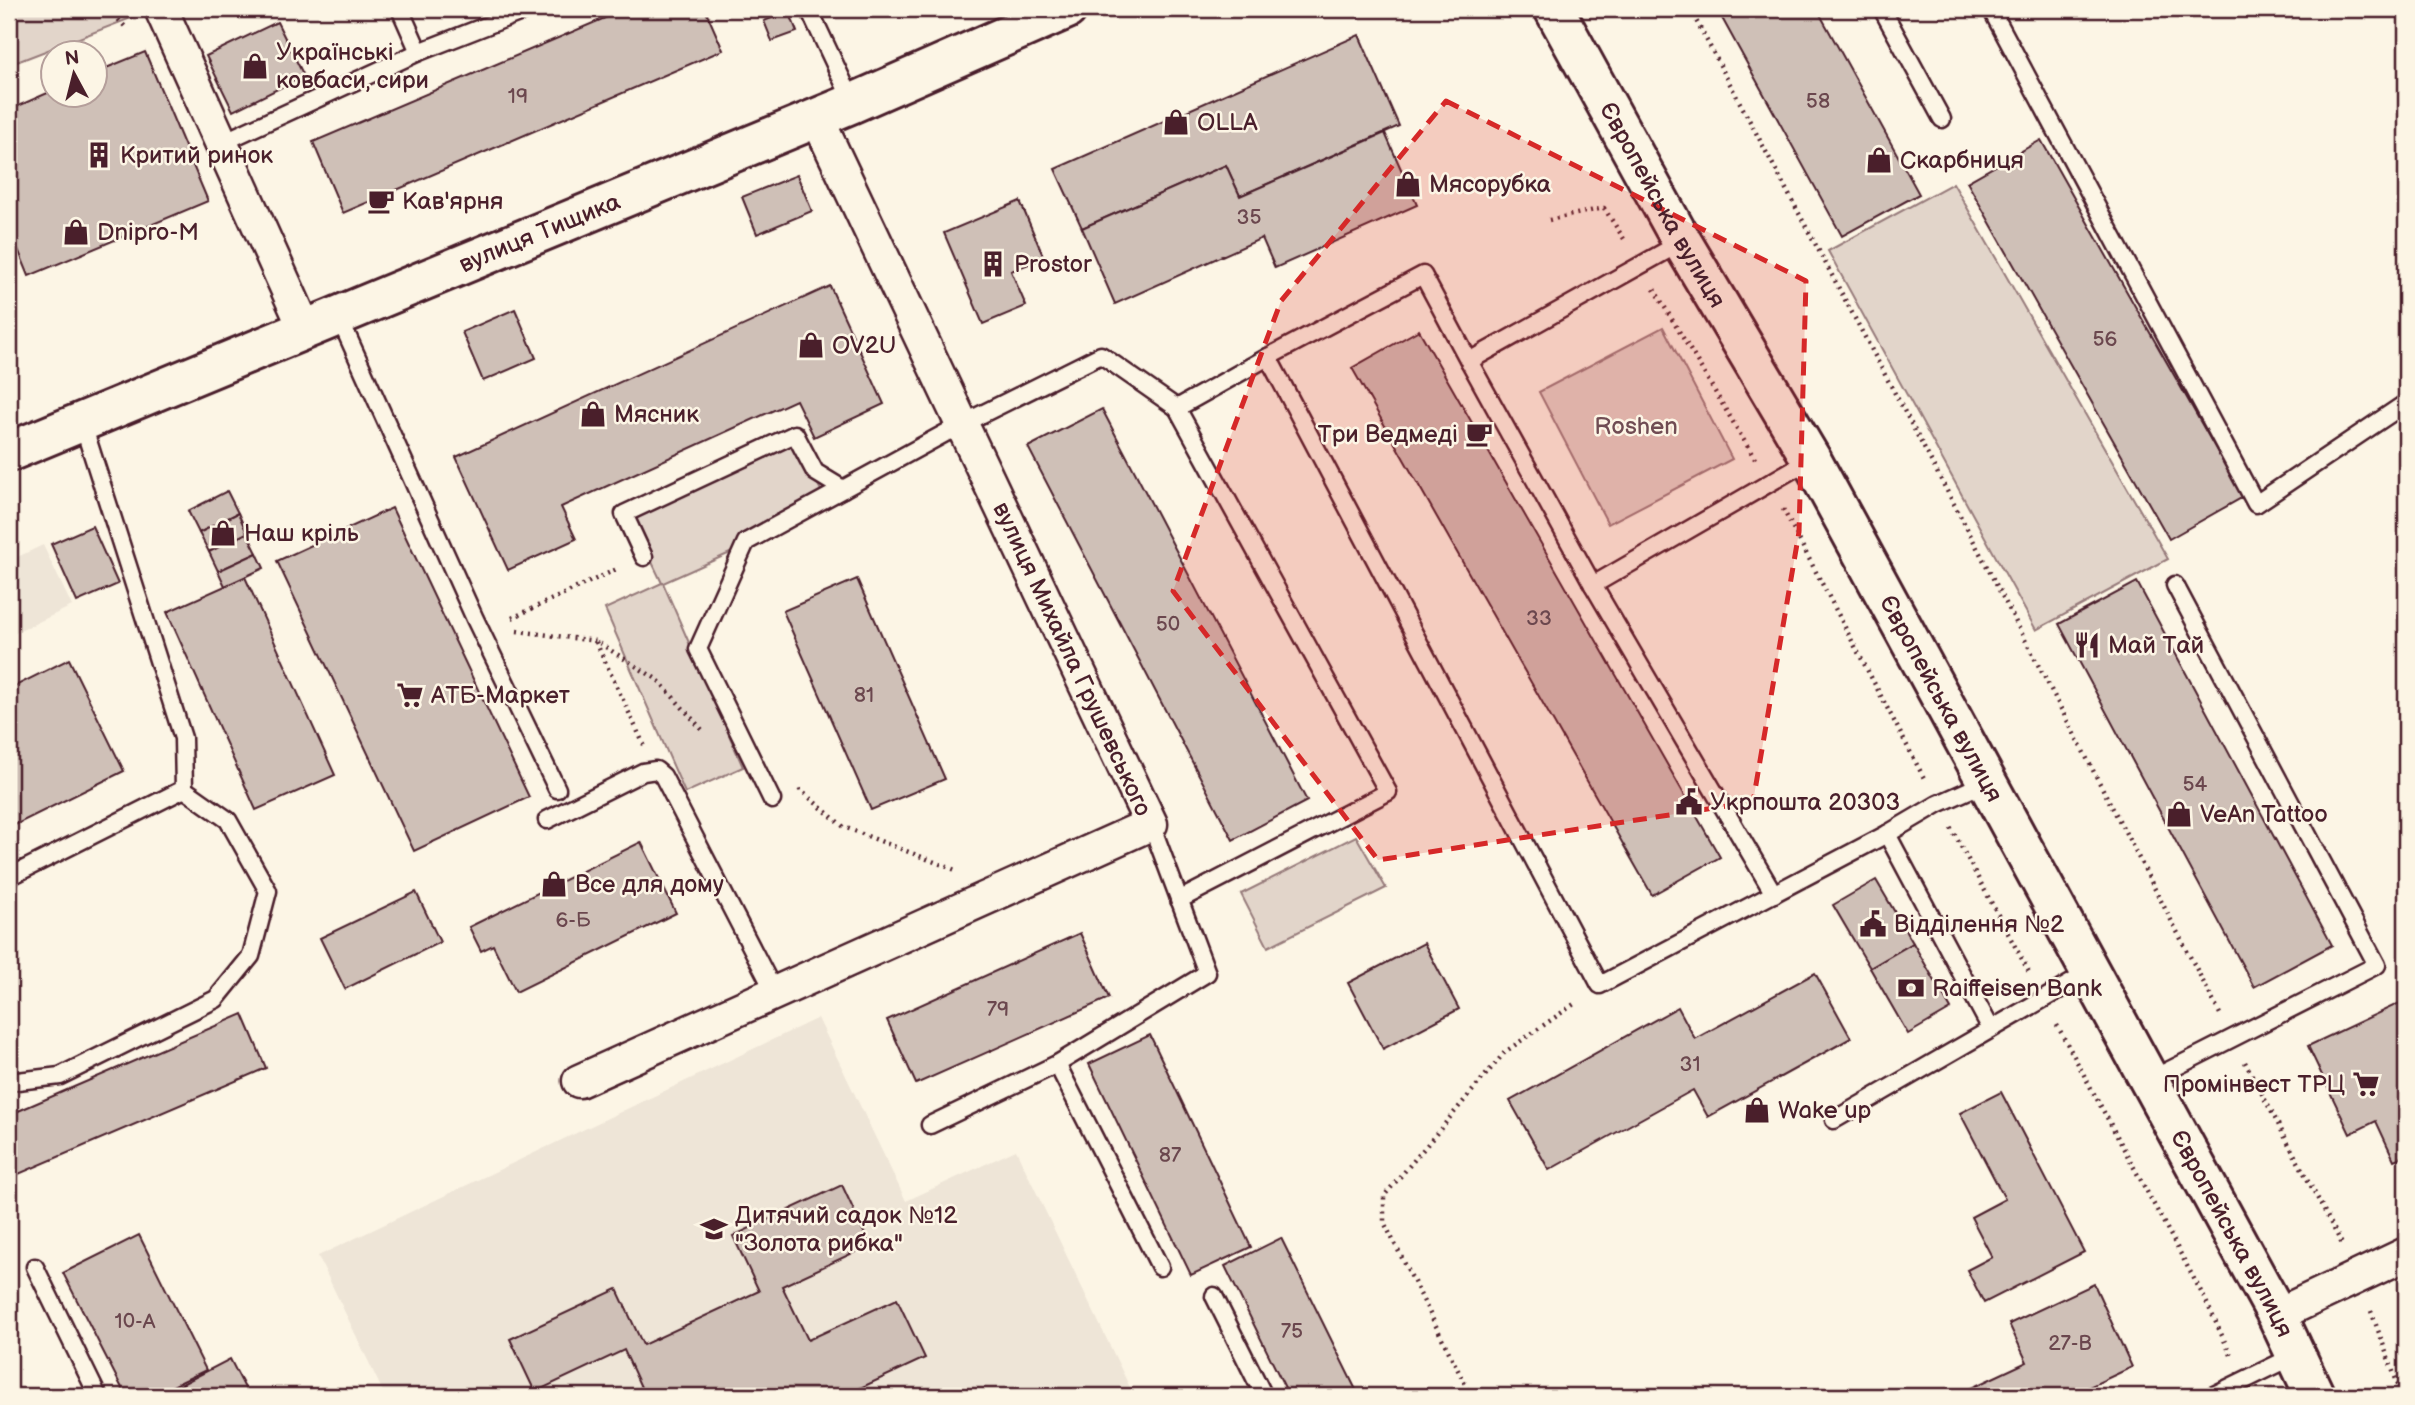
<svg xmlns="http://www.w3.org/2000/svg" width="2415" height="1405" viewBox="0 0 2415 1405" font-family="'Balsamiq Sans',sans-serif">
<style>
.built{fill:#eee5d7}
.green{fill:#e2d5ca;stroke:#967a7a;stroke-width:2}
.building{fill:#cfc0b7;stroke:#4a1f2b;stroke-width:2}
.lines{fill:none;stroke-linecap:round;stroke-linejoin:round}
.service-casing{stroke:#4a1f2b;stroke-width:21}
.minor-casing{stroke:#4a1f2b;stroke-width:37}
.secondary-casing{stroke:#4a1f2b;stroke-width:44}
.path{stroke:#4a1f2b;stroke-width:4.5;stroke-dasharray:2 5;stroke-linecap:butt}
.service{stroke:#fcf5e5;stroke-width:16}
.minor{stroke:#fcf5e5;stroke-width:32}
.secondary{stroke:#fcf5e5;stroke-width:38}
.marked{fill:#d62828;fill-opacity:0.2;stroke:#d62828;stroke-width:5;stroke-dasharray:14 9;stroke-linejoin:round}
.labels{text-anchor:middle;dominant-baseline:central;stroke-width:5;stroke-linejoin:round;paint-order:stroke}
.number-label{font-size:21px;fill:#6b474e}
.poi-label{font-size:24px;fill:#4a1f2b;stroke:#fcf5e5;text-anchor:start}
.street-label{font-size:24px;fill:#4a1f2b;stroke:#fcf5e5}
.park-label{font-size:24px;fill:#704c53;stroke:#fcf5e5}
</style>
<rect width="100%" height="100%" fill="#fcf5e5"/>
<filter id="ink" filterUnits="userSpaceOnUse"><feTurbulence type="fractalNoise" baseFrequency=".0143" numOctaves="2"/><feDisplacementMap in="SourceGraphic" scale="14" xChannelSelector="R" yChannelSelector="G"/><feConvolveMatrix kernelMatrix="1 2 1 2 8 2 1 2 1" color-interpolation-filters="sRGB"/></filter>
<g filter="url(#ink)">
<g class="built">
<polygon points="43,545 72,606 9,636 9,561"/>
<polygon points="818,1018 906,1201 1016,1150 1134,1396 385,1396 318,1256"/>
</g>
<g class="green">
<polygon points="9,9 137,9 139,15 9,65"/>
<polygon points="1953,183 2168,559 2036,630 1828,251"/>
<polygon points="1663,327 1732,459 1608,524 1539,392"/>
<polygon points="793,438 824,496 739,549 663,583 743,767 685,793 605,609 662,583 630,516"/>
<polygon points="1356,836 1386,888 1268,947 1241,894"/>
</g>
<g class="building">
<polygon points="626,9 705,9 723,50 343,213 313,142"/>
<polygon points="1717,9 1817,9 1919,194 1842,236"/>
<polygon points="789,11 797,32 772,41 764,21"/>
<polygon points="277,22 304,76 233,111 206,56"/>
<polygon points="1359,35 1399,126 1240,196 1226,165 1082,228 1055,169"/>
<polygon points="145,52 208,201 29,276 18,249 9,253 9,110 52,91 52,94 94,94 94,73"/>
<polygon points="1385,133 1417,205 1275,268 1262,238 1115,304 1082,228 1226,165 1240,196"/>
<polygon points="2041,140 2243,497 2169,539 1967,182"/>
<polygon points="797,175 812,211 757,234 742,197"/>
<polygon points="1020,201 1044,258 1011,271 1026,306 983,324 944,233"/>
<polygon points="830,286 884,404 814,437 796,400 561,507 576,539 508,570 456,457"/>
<polygon points="515,309 536,358 483,381 462,332"/>
<polygon points="1419,330 1720,857 1652,895 1352,368"/>
<polygon points="1102,409 1307,801 1233,840 1028,447"/>
<polygon points="227,491 238,513 199,533 188,511"/>
<polygon points="392,508 529,797 414,851 277,561"/>
<polygon points="238,513 247,533 209,552 199,533"/>
<polygon points="92,526 118,584 77,602 51,544"/>
<polygon points="247,533 257,553 218,571 209,552"/>
<polygon points="257,553 264,568 225,586 218,571"/>
<polygon points="245,577 335,775 256,810 167,612"/>
<polygon points="857,579 945,779 871,810 783,611"/>
<polygon points="2137,582 2332,945 2254,987 2059,624"/>
<polygon points="69,659 124,771 9,828 9,689"/>
<polygon points="641,842 676,913 516,992 493,945 481,951 469,927"/>
<polygon points="1876,880 1913,943 1870,968 1833,905"/>
<polygon points="416,892 440,942 345,989 320,938"/>
<polygon points="1080,933 1109,998 916,1084 887,1020"/>
<polygon points="1424,943 1459,1009 1383,1049 1348,983"/>
<polygon points="1913,943 1951,1009 1908,1034 1870,968"/>
<polygon points="1815,973 1851,1038 1708,1117 1693,1090 1549,1170 1510,1101 1678,1007 1695,1039"/>
<polygon points="2406,1000 2406,1155 2394,1160 2376,1121 2350,1134 2308,1046"/>
<polygon points="243,1014 266,1068 14,1176 9,1164 9,1115"/>
<polygon points="1150,1035 1251,1247 1191,1275 1089,1064"/>
<polygon points="2001,1092 2084,1252 1984,1303 1967,1270 1992,1257 1971,1217 2005,1199 1960,1113"/>
<polygon points="842,1185 870,1245 782,1286 808,1340 897,1299 925,1358 843,1396 645,1396 624,1350 535,1392 510,1339 617,1289 643,1345 759,1291 733,1236"/>
<polygon points="139,1235 206,1370 152,1396 126,1396 63,1273"/>
<polygon points="1281,1238 1359,1396 1289,1396 1225,1266"/>
<polygon points="2094,1284 2132,1367 2070,1396 1954,1396 2027,1362 2009,1324"/>
<polygon points="230,1359 249,1396 159,1396"/>
</g>
<g class="lines">
<g class="service-casing">
<g id="service">
<polyline points="400,9 419,52"/>
<polyline points="809,9 853,103"/>
<polyline points="1882,9 1942,119"/>
<polyline points="1991,9 2256,504 2406,403"/>
<polyline points="221,143 419,52 529,9"/>
<polyline points="1682,242 1469,361 1593,585 1774,894"/>
<polyline points="339,317 475,619 557,789"/>
<polyline points="1469,361 1423,275 1268,357 1600,985 1887,834 1938,804 1987,782"/>
<polyline points="82,422 183,738 184,789"/>
<polyline points="644,557 624,514 795,434 815,472 843,489"/>
<polyline points="1593,585 1811,459"/>
<polyline points="772,800 698,649 746,542 962,424 1101,355 1177,408"/>
<polyline points="547,820 643,772 656,770 663,776 775,993"/>
<polyline points="1887,834 1991,1029"/>
<polyline points="9,877 184,789"/>
<polyline points="1179,900 1388,792 1177,408 1268,357"/>
<polyline points="1057,1064 1160,1267"/>
<polyline points="2150,1080 2377,965 2175,585"/>
<polyline points="9,1082 60,1076 216,999 251,956 268,891 228,820 184,789"/>
<polyline points="1834,1120 2090,972"/>
<polyline points="930,1125 1057,1064 1207,973 1151,824"/>
<polyline points="35,1267 98,1396"/>
<polyline points="1214,1296 1264,1396"/>
<polyline points="2212,1396 2296,1355"/>
</g>
</g>
<g class="minor-casing">
<g id="minor">
<polyline points="161,9 306,331"/>
<polyline points="579,1081 1151,824 817,118"/>
<polyline points="2277,1315 2406,1254"/>
</g>
</g>
<g class="secondary-casing">
<g id="secondary">
<path id="s1" d="M1554,9L1682,242L1811,459L2277,1315L2315,1396"/>
<path id="s2" d="M9,452L853,103L1067,9"/>
</g>
</g>
<g class="path">
<polyline points="109,9 127,29"/>
<polyline points="1690,9 1971,536 2220,1014"/>
<polyline points="1549,220 1604,208 1626,242"/>
<polyline points="1654,289 1755,459"/>
<polyline points="1783,509 1925,780"/>
<polyline points="512,618 617,569"/>
<polyline points="517,631 596,641 658,680 705,733"/>
<polyline points="596,642 644,745"/>
<polyline points="799,789 844,827 958,871"/>
<polyline points="1951,828 2030,974"/>
<polyline points="2057,1025 2205,1299 2231,1355"/>
<polyline points="2245,1062 2343,1246"/>
<polyline points="2371,1311 2402,1396"/>
<polyline points="1471,1396 1384,1222 1384,1196 1505,1052 1577,1002"/>
</g>
<use href="#service" class="service"/>
<use href="#minor" class="minor"/>
<use href="#secondary" class="secondary"/>
</g>
</g>
<path class="marked" d="M1446,101L1806,281L1799,532L1753,802L1378,860L1173,591L1281,301Z"/>
<defs>
<g id="shop-bare" transform="scale(2.1)"><path d="M-5-2.5h2.3a2.7 3.5 0 0 1 5.4 0H5L5.5 6h-11ZM-1.5-2.5h3a1.5 2.3 0 0 0-3 0Z" fill="#4a1f2b" stroke="#fcf5e5" stroke-width="2.5" paint-order="stroke"/></g>
<g id="building-bare" transform="scale(2.1)"><path d="M-4-6H4V6H1V3H-1V6H-4ZM-2.5-4.3h1.7v1.8h-1.7ZM.8-4.3h1.7v1.8H.8ZM-2.5-1h1.7V.8h-1.7ZM.8-1h1.7V.8H.8Z" fill="#4a1f2b" stroke="#fcf5e5" stroke-width="2.5" paint-order="stroke"/></g>
<g id="cafe-bare" transform="scale(2.1)"><path d="M-5.5-4.5H6V0H3Q3 3.5 0 3.5H-2.5Q-5.5 3.5-5.5 0ZM3-3.2v2h1.7v-2ZM-6 4.5H4V6H-6Z" fill="#4a1f2b" stroke="#fcf5e5" stroke-width="2.5" paint-order="stroke"/></g>
<g id="restaurant-bare" transform="scale(2.1)"><path d="M-5-6h1v4h1v-4h1v4h1v-4h1v5L-1.5 .5V6h-2V.5L-5-1ZM5-6V6H3V1.5H1.5Q1.5-4 5-6Z" fill="#4a1f2b" stroke="#fcf5e5" stroke-width="2.5" paint-order="stroke"/></g>
<g id="supermarket-bare" transform="scale(2.1)"><path d="M-6-5.5h2.5l.6 2H6L4.5 2H-2.5L-4.4-4H-6ZM-1.5 3.2a1.3 1.3 0 1 0 .1 0ZM3 3.2a1.3 1.3 0 1 0 .1 0Z" fill="#4a1f2b" stroke="#fcf5e5" stroke-width="2.5" paint-order="stroke"/></g>
<g id="civic-bare" transform="scale(2.1)"><path d="M-.6-6.5H3V-4.5H.6V-3L4-1V1h2V6H-6V1h2V-1L-.6-3ZM-1.2 2.5V6h2.4V2.5Z" fill="#4a1f2b" stroke="#fcf5e5" stroke-width="2.5" paint-order="stroke"/></g>
<g id="bank-bare" transform="scale(2.1)"><path d="M-6-4H6V4H-6ZM0-2.3a2.3 2.3 0 1 0 0 4.6a2.3 2.3 0 1 0 0-4.6Z" fill="#4a1f2b" stroke="#fcf5e5" stroke-width="2.5" paint-order="stroke"/></g>
<g id="school-bare" transform="scale(2.1)"><path d="M0-5L7-2L0 1L-7-2ZM-4 1L0 2.5L4 1V4Q0 6-4 4Z" fill="#4a1f2b" stroke="#fcf5e5" stroke-width="2.5" paint-order="stroke"/></g>
</defs>
<g fill-rule="evenodd">
<use href="#shop-bare" x="255" y="66"/>
<use href="#shop-bare" x="1176" y="122"/>
<use href="#building-bare" x="99" y="155"/>
<use href="#shop-bare" x="1879" y="160"/>
<use href="#shop-bare" x="1408" y="184"/>
<use href="#cafe-bare" x="381" y="201"/>
<use href="#shop-bare" x="76" y="232"/>
<use href="#building-bare" x="993" y="264"/>
<use href="#shop-bare" x="811" y="345"/>
<use href="#shop-bare" x="593" y="414"/>
<use href="#cafe-bare" x="1479" y="434"/>
<use href="#shop-bare" x="223" y="533"/>
<use href="#restaurant-bare" x="2087" y="645"/>
<use href="#supermarket-bare" x="410" y="695"/>
<use href="#civic-bare" x="1689" y="802"/>
<use href="#shop-bare" x="2179" y="814"/>
<use href="#shop-bare" x="554" y="884"/>
<use href="#civic-bare" x="1873" y="924"/>
<use href="#bank-bare" x="1911" y="988"/>
<use href="#supermarket-bare" x="2366" y="1084"/>
<use href="#shop-bare" x="1757" y="1110"/>
<use href="#school-bare" x="714" y="1229"/>
</g>
<g class="labels">
<g class="number-label">
<text x="518" y="96">19</text>
<text x="1818" y="101">58</text>
<text x="1249" y="217">35</text>
<text x="2105" y="339">56</text>
<text x="1539" y="618">33</text>
<text x="1168" y="624">50</text>
<text x="864" y="695">81</text>
<text x="2195" y="784">54</text>
<text x="573" y="920">6-Б</text>
<text x="998" y="1009">79</text>
<text x="1690" y="1064">31</text>
<text x="1170" y="1155">87</text>
<text x="135" y="1321">10-А</text>
<text x="1292" y="1331">75</text>
<text x="2070" y="1343">27-В</text>
</g>
<g class="poi-label">
<text x="276" y="52">Українські<tspan x="276" dy="28">ковбаси, сири</tspan></text>
<text x="1197" y="122">OLLA</text>
<text x="120" y="155">Критий ринок</text>
<text x="1900" y="160">Скарбниця</text>
<text x="1429" y="184">Мясорубка</text>
<text x="402" y="201">Кав'ярня</text>
<text x="97" y="232">Dnipro-M</text>
<text x="1014" y="264">Prostor</text>
<text x="832" y="345">OV2U</text>
<text x="614" y="414">Мясник</text>
<text x="1458" y="434" text-anchor="end">Три Ведмеді</text>
<text x="244" y="533">Наш кріль</text>
<text x="2108" y="645">Май Тай</text>
<text x="431" y="695">АТБ-Маркет</text>
<text x="1710" y="802">Укрпошта 20303</text>
<text x="2200" y="814">VeAn Tattoo</text>
<text x="575" y="884">Все для дому</text>
<text x="1894" y="924">Відділення №2</text>
<text x="1932" y="988">Raiffeisen Bank</text>
<text x="2345" y="1084" text-anchor="end">Промінвест ТРЦ</text>
<text x="1778" y="1110">Wake up</text>
<text x="735" y="1215">Дитячий садок №12<tspan x="735" dy="28">"Золота рибка"</tspan></text>
</g>
<g class="street-label">
<text stroke="none"><textPath href="#s1" startOffset="224">Європейська вулиця</textPath></text>
<text stroke="none"><textPath href="#s2" startOffset="574">вулиця Тищика</textPath></text>
<text transform="translate(1072 659) rotate(65)">вулиця Михайла Грушевського</text>
<text stroke="none"><textPath href="#s1" startOffset="791">Європейська вулиця</textPath></text>
<text stroke="none"><textPath href="#s1" startOffset="1400">Європейська вулиця</textPath></text>
</g>
<g class="park-label">
<text x="1636" y="426">Roshen</text>
</g>
</g>
<rect width="2415" height="1405" fill="none" stroke="#fcf5e5" stroke-width="35"/>
<rect x="18" y="18" width="2380" height="1370" fill="none" stroke="#4a1f2b" stroke-width="2.5" filter="url(#ink)"/>
<g transform="translate(74 74) rotate(353)"><circle r="33" fill="#fcf5e5" stroke="#b59f9b" stroke-width="2"/>
<path d="M0-5L12 26L0 18L-12 26Z" fill="#4a1f2b"/>
<text y="-10" font-size="19" font-weight="bold" text-anchor="middle" fill="#4a1f2b">N</text>
</g>
</svg>
